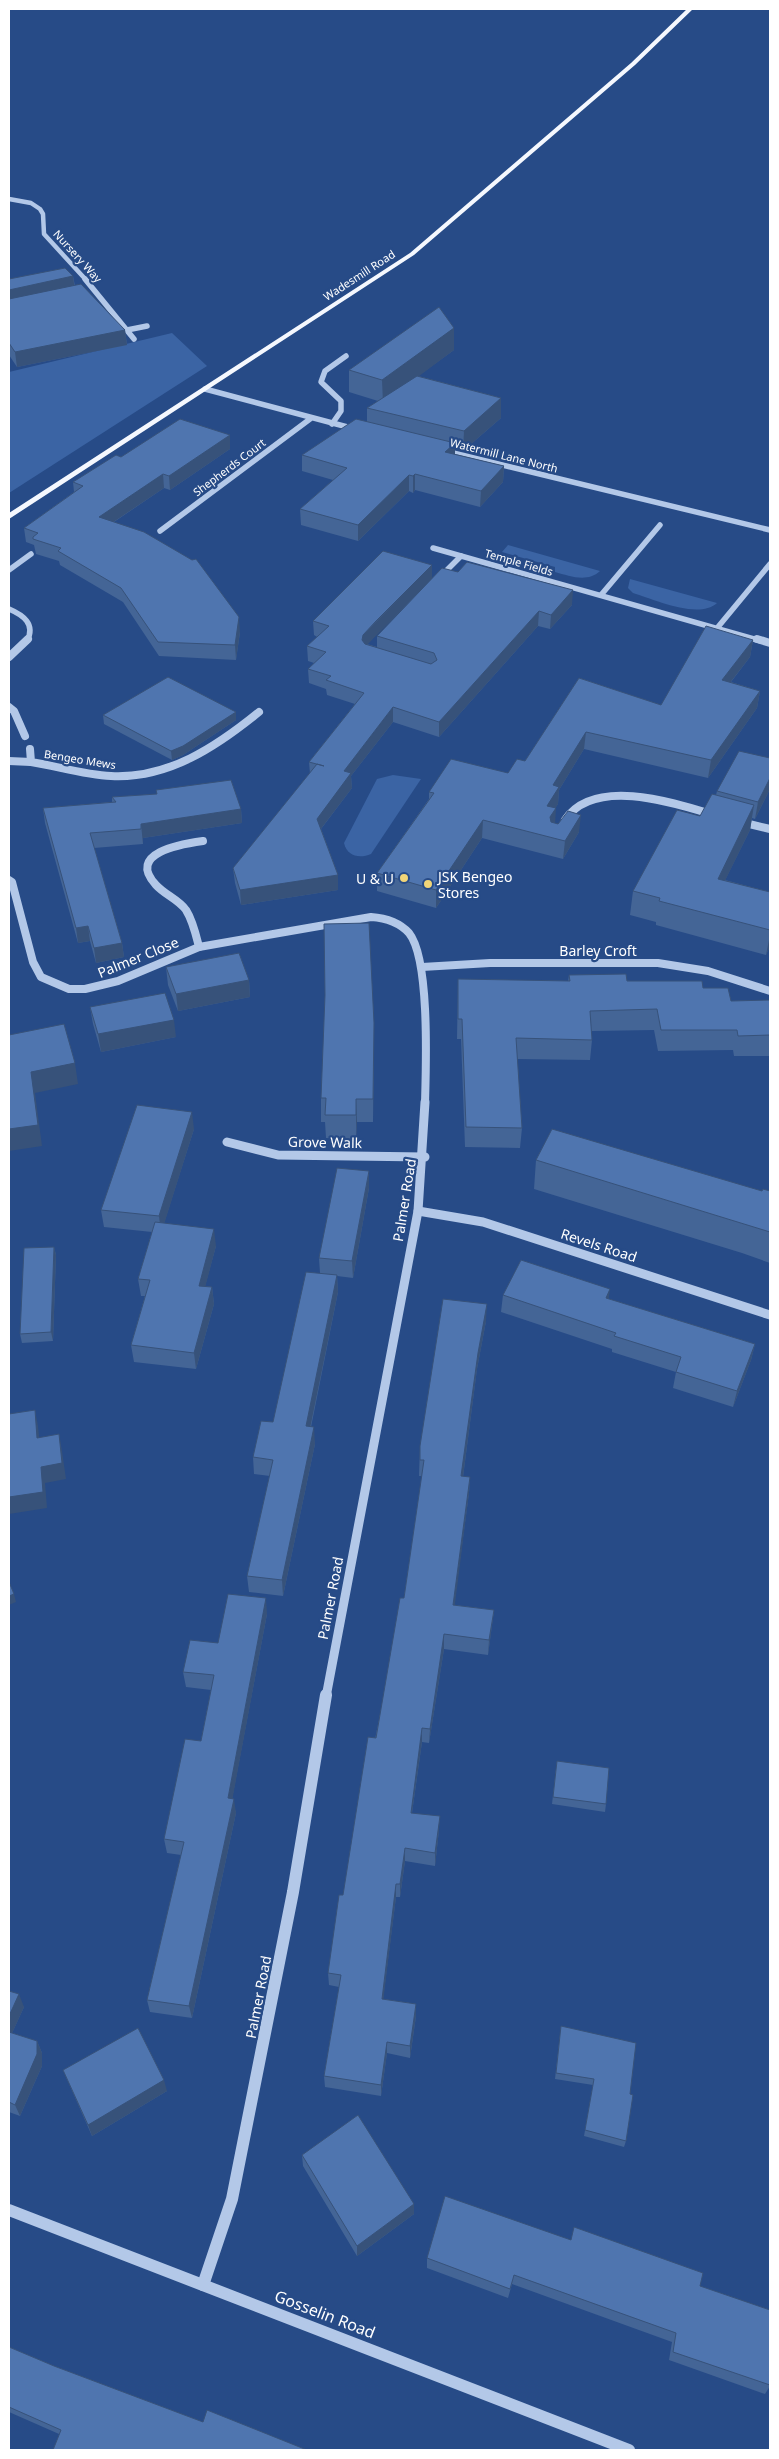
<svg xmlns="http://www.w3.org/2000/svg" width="779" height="2459" viewBox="0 0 779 2459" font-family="'Noto Sans',sans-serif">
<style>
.green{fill:#3b64a4}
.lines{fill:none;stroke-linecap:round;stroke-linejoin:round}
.minor-far4{stroke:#b3c8e8;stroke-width:4.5}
.minor-far3{stroke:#b3c8e8;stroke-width:5.5}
.minor-far2{stroke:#b3c8e8;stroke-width:8}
.minor-far1{stroke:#b3c8e8;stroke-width:9}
.minor{stroke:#b3c8e8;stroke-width:12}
.major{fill:#f5f8fe;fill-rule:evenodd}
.wall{fill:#446596;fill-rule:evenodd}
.shaded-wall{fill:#37527a}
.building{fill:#4f75af;stroke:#37527a}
.poi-dot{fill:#f1d578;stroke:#274b87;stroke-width:2}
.labels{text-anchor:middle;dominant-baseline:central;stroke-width:4.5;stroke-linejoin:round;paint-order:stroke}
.far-street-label{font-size:11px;fill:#fff;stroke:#274b87}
.poi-label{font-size:14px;fill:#fff;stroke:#274b87;text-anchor:start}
.street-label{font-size:14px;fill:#fff;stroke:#274b87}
.near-street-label{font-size:16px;fill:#fff;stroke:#274b87}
</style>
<rect width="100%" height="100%" fill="#274b87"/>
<g class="green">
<polygon points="172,333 207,366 9,493 9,372"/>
<path d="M508,545L600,571C587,583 570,576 555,572V567L502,552Z"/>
<path d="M630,579L717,603C698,620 654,599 633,593L628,588Z"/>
<path d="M393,775L421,779L371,854C359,859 347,856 344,843L377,779Z"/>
</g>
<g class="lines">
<polyline class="minor-far4" points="9,199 31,203 40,209 43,214 44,234 87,281"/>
<g class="minor-far3">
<polyline points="85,279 134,339"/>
<polyline points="127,330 147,326"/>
<polyline points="205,389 355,429"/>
<polyline points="332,424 341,411 341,401 321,382 325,371 346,356"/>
<polyline points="445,451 770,530"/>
<polyline points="160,531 310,419"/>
<polyline points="433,548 761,641"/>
<polyline points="9,570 31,554"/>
<polyline points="440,577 461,556"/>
<polyline points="601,595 660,525"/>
<path d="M9,609C23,615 36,624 27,641"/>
<polyline points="718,627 770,564"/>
</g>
<g class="minor-far2">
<polyline points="757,639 770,643"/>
<polyline points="9,657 28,639"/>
<polyline points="9,707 14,711 25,736"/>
<path d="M30,749L31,762C57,766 84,775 111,776C168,779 216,747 259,712"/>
<polyline points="9,761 31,762"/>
<path d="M565,820C594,776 675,803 714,815"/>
<polyline points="741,822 770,829"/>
<path d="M9,880L12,882L33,962L41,977L69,989H85L118,981L199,947L371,917C385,918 399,922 409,933C430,959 426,1066 425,1103"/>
<path d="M199,947C196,935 193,921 186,910C178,899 165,895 156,885C126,853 181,844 203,841"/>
<polyline points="422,967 490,963 658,963 708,971 770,991"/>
</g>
<g class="minor-far1">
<polyline points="227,1142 278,1155 425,1157"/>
<polyline points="418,1211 483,1222 770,1315"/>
<polyline points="326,1697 418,1211 425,1102"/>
</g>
<g class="minor">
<polyline points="9,2210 629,2450"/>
<polyline points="203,2285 232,2199 293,1892 326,1695"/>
</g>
<polygon class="major" points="687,9 693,9 635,65 414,255 9,519 9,513 410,253 631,63"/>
</g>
<g class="wall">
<polygon points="73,276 75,286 125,330 127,345 17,367 9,355 9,279"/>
<polygon points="454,350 418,376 501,398 501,418 463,451 455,449 455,454 504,466 503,482 480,507 415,490 413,493 409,491 358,541 301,525 300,509 333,480 302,471 302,455 367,422 367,408 378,401 349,392 349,370"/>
<polygon points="230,435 230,449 170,490 164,488 114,522 240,632 236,660 159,656 123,602 60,565 59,561 36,554 34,545 26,542 24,528 74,492 73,482 121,457"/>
<path d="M432,565V579L572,605L550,629L538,626L439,737L393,722L351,776L352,788L321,829L338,875V890L241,905L235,883L233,868L310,774L309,762L355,704L327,695L326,689L309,683L308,669L314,663L308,661L307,646L317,637L314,635L313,621ZM418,594L377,636V647L367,644Z"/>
<polygon points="753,640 750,657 731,682 760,691 757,708 708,778 584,749 559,790 558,804 555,808 555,823 579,832 563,859 482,838 436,908 377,891 377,873 429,799 429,792 508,773 525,761 579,678 661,705"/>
<polygon points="236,712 236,720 183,755 172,760 104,724 103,715"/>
<polygon points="770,758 770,789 755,819 752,818 750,830 725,880 770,892 770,946 766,955 656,925 656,922 630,915 633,891 700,816 716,795 717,791"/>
<polygon points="156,790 241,809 242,823 143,838 143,844 94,848 122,943 124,957 96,963 90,941 78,943 45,823 43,808 112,802 112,797 157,794"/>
<polygon points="166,967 249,980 250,997 178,1011 168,985"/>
<polygon points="569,975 703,988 731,1001 770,1000 770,1056 734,1056 733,1050 658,1051 654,1030 592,1031 592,1040 590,1060 517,1059 522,1128 520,1148 465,1147 461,1039 457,1039 458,979 568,981"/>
<polygon points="90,1007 176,1037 101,1052 93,1024"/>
<polygon points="374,1023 373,1122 357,1122 356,1139 326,1138 325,1122 321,1122 321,1098"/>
<polygon points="194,1129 164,1223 216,1246 205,1286 212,1287 214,1304 196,1369 134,1362 131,1345 145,1296 141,1296 138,1279 152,1232 104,1227 101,1210"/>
<polygon points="536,1160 762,1191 770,1191 770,1263 742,1253 534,1189"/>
<polygon points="369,1171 369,1188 353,1278 337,1276 338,1292 311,1427 315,1444 283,1596 249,1592 247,1576 270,1476 254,1474 253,1457 273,1422 320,1273 319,1258"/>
<polygon points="54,1247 56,1255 53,1341 22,1343 20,1334"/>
<polygon points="503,1295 609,1299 755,1344 751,1360 733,1407 673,1388 676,1372 612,1352 612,1349 501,1312"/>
<polygon points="486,1321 477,1369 463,1477 470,1477 469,1493 454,1605 494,1610 488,1655 444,1649 429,1743 422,1742 412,1813 439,1830 435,1866 405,1861 400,1897 396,1897 383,1999 416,2004 416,2016 410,2058 387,2053 381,2096 325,2087 324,2076 339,1987 329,1985 328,1973 343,1895 404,1598 422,1476 419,1476 420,1446"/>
<polygon points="267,1614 232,1799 236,1813 192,2018 150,2012 147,2000 181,1855 167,1853 164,1839 201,1741 211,1690 186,1687 183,1672 218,1643"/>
<polygon points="557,1761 606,1804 605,1812 552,1804"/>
<polygon points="9,1991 24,2007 12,2033 37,2041 42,2053 42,2066 20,2116 9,2112"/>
<polygon points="561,2026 630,2094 626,2141 624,2147 584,2136 593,2085 555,2079"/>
<polygon points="63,2070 167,2091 92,2136"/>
<polygon points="302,2155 414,2204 414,2214 357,2256 303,2166"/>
<polygon points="427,2258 700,2286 770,2310 770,2386 765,2394 669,2360 672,2342 512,2284 508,2298 427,2268"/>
<polygon points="9,2347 54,2366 203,2422 307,2450 59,2434 9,2412"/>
</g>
<g class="shaded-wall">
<polygon points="73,276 75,291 9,304 9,290"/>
<polygon points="454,328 454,350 383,403 382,380"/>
<polygon points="125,330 127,345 17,367 15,352"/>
<polygon points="501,398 501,418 463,451 464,431"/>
<polygon points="230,435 230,449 170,490 169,476"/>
<polygon points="455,443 455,459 445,452"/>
<polygon points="504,466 503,482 480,507 481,491"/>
<polygon points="163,474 164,488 100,531 99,517"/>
<polygon points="415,474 415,490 413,493 413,476"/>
<polygon points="409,475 409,491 358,541 358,525"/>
<polygon points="432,565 432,579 363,649 362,640 363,635"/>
<polygon points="573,590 572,605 550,629 551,615"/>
<polygon points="539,611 538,626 439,737 439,722"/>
<polygon points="239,617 240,632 236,660 235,645"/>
<polygon points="753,640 750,657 719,697 722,680"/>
<polygon points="760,691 757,708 708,778 711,760"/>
<polygon points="393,707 393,722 351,776 352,788 317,834 317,819 344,771"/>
<polygon points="236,712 236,720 183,755 172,760 171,751"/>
<polygon points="586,732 584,749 559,790 558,804 546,824 547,806 553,785"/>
<polygon points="770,778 770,789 755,819 758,802"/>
<polygon points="754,805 750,830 714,903 718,879"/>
<polygon points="556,808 555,826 549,834 550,817"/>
<polygon points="241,809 242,823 143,838 143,844 141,824"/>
<polygon points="581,815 579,832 563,859 565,841"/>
<polygon points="483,820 482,838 436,908 436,890"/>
<polygon points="338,875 338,890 241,905 240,890"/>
<polygon points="88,926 90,941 78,943 76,928"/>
<polygon points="770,935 770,946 766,955"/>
<polygon points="122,943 124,957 96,963 94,948"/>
<polygon points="249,980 250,997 178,1011 176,994"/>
<polygon points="174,1020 176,1037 101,1052 98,1034"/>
<polygon points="374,1023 374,1046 373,1122 373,1099"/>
<polygon points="75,1063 78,1084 35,1093 42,1146 9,1151 9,1129 31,1072"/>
<polygon points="356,1099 357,1122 356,1139"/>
<polygon points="192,1112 194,1129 161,1234 159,1216"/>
<polygon points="369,1171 369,1188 353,1278 352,1261"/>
<polygon points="214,1229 216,1246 201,1303 199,1286"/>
<polygon points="54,1247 56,1255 53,1341 51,1332"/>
<polygon points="337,1275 338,1292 307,1443 306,1426"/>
<polygon points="212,1287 214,1304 196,1369 194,1353"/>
<polygon points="610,1289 608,1305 606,1298"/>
<polygon points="487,1304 486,1321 477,1369 461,1492 461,1476 478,1353"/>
<polygon points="755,1344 751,1360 733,1407 737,1391"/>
<polygon points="35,1410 38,1426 41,1454 37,1438"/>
<polygon points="314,1427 315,1444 283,1596 282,1580"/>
<polygon points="59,1434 62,1451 66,1479 45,1483 47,1508 9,1514 9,1497 41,1467"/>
<polygon points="470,1477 469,1493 453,1620 453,1605"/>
<polygon points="14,1594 16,1602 9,1605 9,1596"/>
<polygon points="266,1598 267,1614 230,1812 228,1798"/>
<polygon points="494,1610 488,1655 489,1640"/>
<polygon points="444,1634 444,1649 429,1743 430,1729"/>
<polygon points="422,1728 422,1742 410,1826 411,1813"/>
<polygon points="234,1799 236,1813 192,2018 189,2006"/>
<polygon points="440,1816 439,1830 435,1866 435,1853"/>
<polygon points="405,1848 405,1861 400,1897 400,1884"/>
<polygon points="396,1884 396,1897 382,2011 382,1999"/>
<polygon points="19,1994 24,2007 9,2040 9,2016"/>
<polygon points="416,2004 416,2016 410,2058 410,2046"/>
<polygon points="37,2041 42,2053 42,2066 20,2116 15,2105"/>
<polygon points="387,2042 387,2053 381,2096 381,2085"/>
<polygon points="164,2080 167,2091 92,2136 88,2125"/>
<polygon points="414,2204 414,2214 357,2256 357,2246"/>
</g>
<g class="building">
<polygon points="65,268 73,276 9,290 9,279"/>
<polygon points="81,284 125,330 15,352 9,343 9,299"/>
<polygon points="439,307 454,328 382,380 349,370"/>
<polygon points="417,376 501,398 464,431 367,408"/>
<polygon points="180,419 230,435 169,476 163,474 99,517 144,532 192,560 196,559 239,617 235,645 158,642 121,588 58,551 61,548 33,539 33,537 38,533 24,528 83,486 73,482 116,455 121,457"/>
<polygon points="356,419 455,443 445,452 504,466 481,491 415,474 413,476 409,475 358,525 300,509 347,468 302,455"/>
<polygon points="383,551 432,565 376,621 363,635 362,640 365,644 431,664 437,660 434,653 377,636 442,568 458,572 467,562 573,590 551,615 539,611 439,722 393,707 344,771 351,773 317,819 338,875 240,890 233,868 317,764 324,766 309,762 364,693 326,680 331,676 308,669 326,652 307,646 329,626 313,621"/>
<polygon points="706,626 753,640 722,680 760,691 711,760 586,732 553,785 559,787 547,806 556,808 550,817 551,822 558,824 568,811 581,815 565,841 483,820 436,890 377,873 434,793 429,792 451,759 508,773 517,759 525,761 579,678 661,705"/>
<polygon points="168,677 236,712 183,746 171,751 103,715"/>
<polygon points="739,751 770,758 770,778 758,802 717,791"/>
<polygon points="231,780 241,809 141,824 141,829 90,833 122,943 94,948 88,926 76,928 43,808 116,802 112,797 157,794 156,790"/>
<polygon points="712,794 754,805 718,879 770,892 770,930 659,901 660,898 633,891 677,810 700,816"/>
<polygon points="369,923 374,1023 373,1099 356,1099 356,1115 325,1115 326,1098 321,1098 325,995 324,924"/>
<polygon points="239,953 249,980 176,994 166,967"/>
<polygon points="626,974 627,981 702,981 703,988 728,988 731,1001 770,1000 770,1035 738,1036 737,1030 661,1030 657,1009 590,1011 592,1040 516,1038 522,1128 466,1127 462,1019 458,1019 458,979 570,981 569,975"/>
<polygon points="165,993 174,1020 98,1034 90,1007"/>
<polygon points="64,1024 75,1063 31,1072 38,1125 9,1129 9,1035"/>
<polygon points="137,1105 192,1112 159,1216 101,1210"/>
<polygon points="552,1129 762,1191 763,1189 770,1191 770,1232 536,1160"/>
<polygon points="337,1168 369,1171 352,1261 319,1258"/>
<polygon points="155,1222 214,1229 199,1286 212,1287 194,1353 131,1345 150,1280 138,1279"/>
<polygon points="54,1247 51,1332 20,1334 24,1248"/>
<polygon points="521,1260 610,1289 606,1298 755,1344 737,1391 676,1372 681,1357 614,1336 616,1333 503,1295"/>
<polygon points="306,1272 337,1275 306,1426 314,1427 282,1580 247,1576 273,1460 253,1457 261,1421 273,1422"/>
<polygon points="443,1299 487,1304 478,1353 461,1476 470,1477 453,1605 494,1610 489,1640 444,1634 430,1729 422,1728 411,1813 440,1816 435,1853 405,1848 400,1884 396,1884 382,1999 416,2004 410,2046 387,2042 381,2085 324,2076 341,1975 328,1973 339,1895 343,1895 368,1737 376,1738 400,1598 404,1598 424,1460 420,1460 420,1446"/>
<polygon points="35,1410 37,1438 59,1434 62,1463 41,1467 43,1492 9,1497 9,1414"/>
<polygon points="9,1582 14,1594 9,1596"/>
<polygon points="228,1594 266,1598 228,1798 234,1799 189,2006 147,2000 184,1842 164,1839 185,1739 201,1741 214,1675 183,1672 190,1640 218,1643"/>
<polygon points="557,1761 609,1768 606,1804 553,1797"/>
<polygon points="9,1991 19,1994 9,2016"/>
<polygon points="561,2026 636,2043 630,2094 633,2095 626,2141 585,2130 594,2079 556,2073"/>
<polygon points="138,2028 164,2080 88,2125 63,2070"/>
<polygon points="9,2032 37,2041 37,2054 15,2105 9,2102"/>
<polygon points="358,2115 414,2204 357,2246 302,2155"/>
<polygon points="445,2196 571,2240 574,2227 703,2273 700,2286 770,2310 770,2385 673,2352 676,2333 514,2275 510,2289 427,2258"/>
<polygon points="9,2347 54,2366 203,2422 207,2410 307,2450 53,2450 61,2430 9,2407"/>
</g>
<g class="poi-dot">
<circle cx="404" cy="878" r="5"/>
<circle cx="428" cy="884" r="5"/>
</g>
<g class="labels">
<g class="far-street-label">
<text transform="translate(78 256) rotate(48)">Nursery Way</text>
<text transform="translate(359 275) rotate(-33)">Wadesmill Road</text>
<text transform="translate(504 455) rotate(14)">Watermill Lane North</text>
<text transform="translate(229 467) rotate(-37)">Shepherds Court</text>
<text transform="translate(519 562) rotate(16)">Temple Fields</text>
<text transform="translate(80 759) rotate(9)">Bengeo Mews</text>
</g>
<g class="poi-label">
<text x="438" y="876">JSK Bengeo<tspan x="438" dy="16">Stores</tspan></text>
<text x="394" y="878" text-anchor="end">U &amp; U</text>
</g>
<g class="street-label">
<text x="598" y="950">Barley Croft</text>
<text transform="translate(138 957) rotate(-22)">Palmer Close</text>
<text transform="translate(325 1142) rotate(1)">Grove Walk</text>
<text transform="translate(404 1200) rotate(-81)">Palmer Road</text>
<text transform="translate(599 1245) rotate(18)">Revels Road</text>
<text transform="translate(330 1598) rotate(-79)">Palmer Road</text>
<text transform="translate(258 1997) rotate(-79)">Palmer Road</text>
</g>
<g class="near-street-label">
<text transform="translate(325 2314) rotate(21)">Gosselin Road</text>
</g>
</g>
<rect width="779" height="2459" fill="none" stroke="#ffffff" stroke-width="20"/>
</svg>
